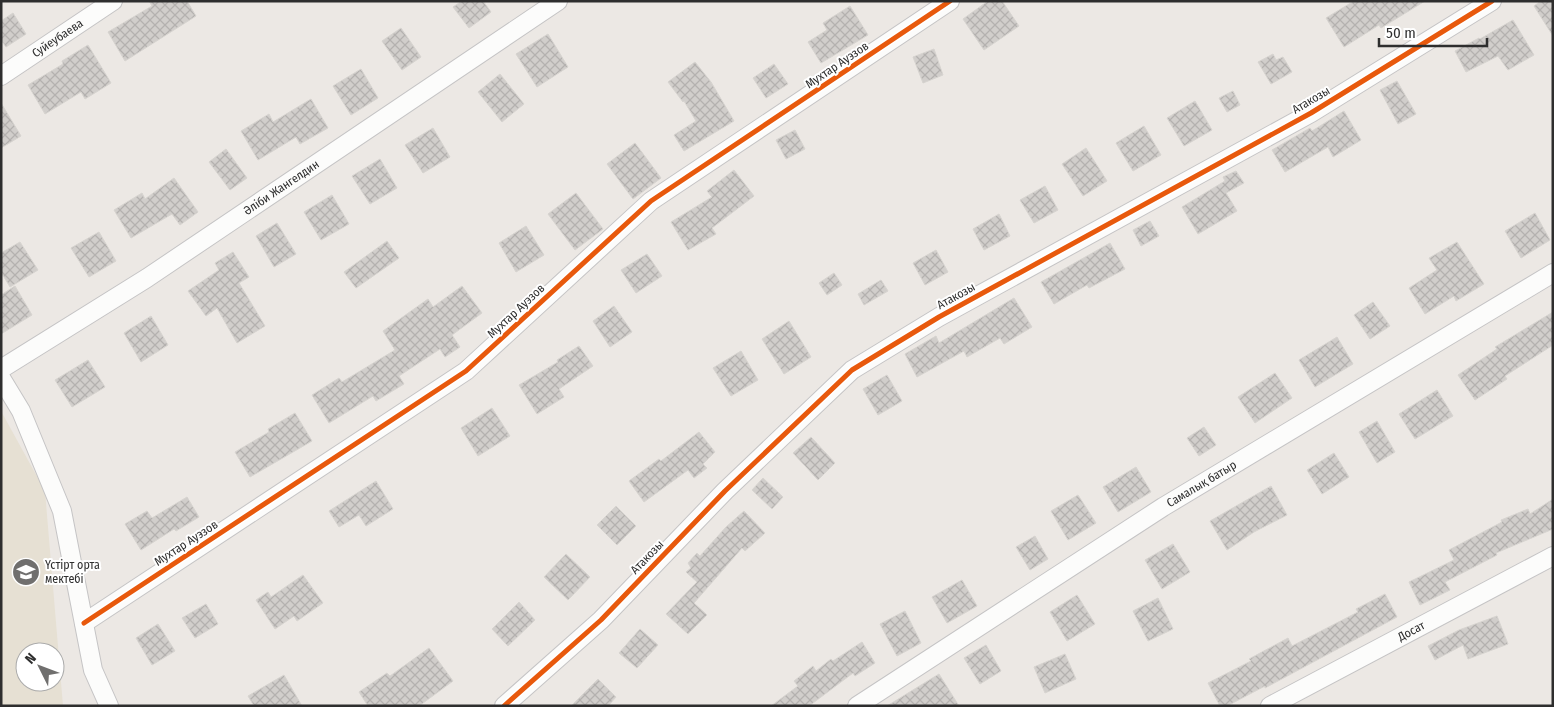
<svg xmlns="http://www.w3.org/2000/svg" width="1554" height="707" viewBox="0 0 1554 707" font-family="'Fira Sans Condensed',sans-serif">
<style>
.education{fill:#e6e0d3;fill-rule:evenodd}
.building{fill:url(#building-cross-hatch);stroke:#d7d4d0}
.lines{fill:none;stroke-linecap:round;stroke-linejoin:round}
.minor-casing{stroke:#c5c4c5;stroke-width:20}
.minor{stroke:#fcfcfb;stroke-width:18}
.cycleway-casing{stroke:#fff;stroke-width:8}
.cycleway{stroke:#e8590c;stroke-width:5}
.labels{text-anchor:middle;dominant-baseline:central;stroke-width:4;stroke-linejoin:round;paint-order:stroke}
.street-label{font-size:12px;fill:#2e2e2e;stroke:#fff}
.poi-label{font-size:12px;fill:#2e2e2e;stroke:#fff;text-anchor:start}
</style>
<defs>
<pattern id="building-cross-hatch" width="8" height="8" patternUnits="userSpaceOnUse" patternTransform="scale(1.25)"><rect width="8" height="8" fill="#d1cecb"/><path d="M0 0l8 8M0 8l8-8" fill="none" stroke="#b4b1af"/></pattern>
</defs>
<rect width="100%" height="100%" fill="#ece8e4"/>
<path class="education" d="M1,411L45,491L63,706H1ZM25,652H55V682H25Z"/>
<g class="building">
<polygon points="149,1 187,1 196,16 125,61 108,32 152,6"/>
<polygon points="462,1 483,1 491,12 469,28 453,7"/>
<polygon points="988,1 1002,1 1019,26 984,50 963,19"/>
<polygon points="1354,1 1425,1 1381,28 1379,25 1344,47 1326,18"/>
<polygon points="1541,1 1553,1 1553,36 1534,6"/>
<polygon points="850,6 868,35 821,63 808,42 827,30 823,23"/>
<polygon points="13,13 26,34 6,47 1,40 1,21"/>
<polygon points="1513,20 1534,55 1508,70 1498,56 1466,72 1455,51 1479,38 1480,39"/>
<polygon points="401,28 421,57 402,70 382,41"/>
<polygon points="548,34 568,67 537,87 516,54"/>
<polygon points="88,45 111,83 85,99 81,92 45,114 28,85 63,64 62,61"/>
<polygon points="934,49 943,75 923,83 913,57"/>
<polygon points="1273,54 1276,60 1283,57 1292,72 1271,84 1258,62"/>
<polygon points="695,62 711,82 734,121 684,151 674,135 696,121 684,101 683,102 668,82"/>
<polygon points="774,64 788,84 766,98 753,78"/>
<polygon points="361,69 378,98 351,115 333,86"/>
<polygon points="500,74 524,104 502,122 478,92"/>
<polygon points="1397,81 1416,114 1398,124 1380,90"/>
<polygon points="1233,91 1240,105 1227,112 1219,98"/>
<polygon points="311,99 328,128 300,144 296,137 258,160 241,131 269,114 273,122"/>
<polygon points="1195,101 1212,130 1184,146 1167,118"/>
<polygon points="1,103 21,136 1,148"/>
<polygon points="1344,111 1361,140 1333,157 1328,147 1285,172 1272,150 1310,128 1312,131"/>
<polygon points="1144,126 1161,155 1133,171 1116,143"/>
<polygon points="433,128 450,157 423,173 405,145"/>
<polygon points="795,130 805,149 786,159 776,140"/>
<polygon points="635,143 661,178 633,199 607,164"/>
<polygon points="1086,148 1107,181 1083,196 1062,164"/>
<polygon points="226,149 247,178 230,190 209,162"/>
<polygon points="380,159 397,188 370,204 352,176"/>
<polygon points="734,170 754,196 712,228 716,234 688,250 671,222 712,197 707,191"/>
<polygon points="1236,171 1244,183 1226,193 1237,211 1198,234 1182,207 1225,181 1223,177"/>
<polygon points="174,178 198,212 180,225 172,214 131,238 114,210 142,193 145,199"/>
<polygon points="1045,186 1058,210 1034,223 1020,200"/>
<polygon points="576,193 603,229 575,250 548,214"/>
<polygon points="332,195 349,224 321,240 304,212"/>
<polygon points="1535,213 1550,240 1521,258 1505,231"/>
<polygon points="999,214 1010,236 984,250 973,229"/>
<polygon points="1150,221 1159,236 1141,246 1133,230"/>
<polygon points="277,223 296,254 274,267 256,236"/>
<polygon points="526,226 544,255 516,272 499,243"/>
<polygon points="99,232 116,261 89,277 71,248"/>
<polygon points="387,241 399,258 356,288 344,272"/>
<polygon points="20,242 38,270 10,287 1,272 1,253"/>
<polygon points="1457,242 1484,284 1456,301 1454,296 1425,314 1409,288 1437,270 1429,258"/>
<polygon points="1110,243 1125,269 1089,288 1087,285 1054,304 1041,282"/>
<polygon points="936,250 948,272 925,285 913,263"/>
<polygon points="233,252 249,277 239,283 265,326 237,343 217,308 206,316 188,291 219,270 215,263"/>
<polygon points="647,254 662,276 636,293 621,270"/>
<polygon points="834,273 842,285 827,295 819,283"/>
<polygon points="881,280 888,291 864,305 858,294"/>
<polygon points="15,286 32,315 1,334 1,295"/>
<polygon points="462,286 482,313 452,335 460,347 445,357 440,349 399,376 404,384 376,401 373,396 329,423 312,395 339,378 342,382 395,350 383,331 428,299 433,307"/>
<polygon points="1014,298 1032,327 1004,344 1000,338 967,357 964,351 917,377 905,354 936,336 939,343"/>
<polygon points="1373,302 1390,326 1370,339 1354,315"/>
<polygon points="614,306 632,332 610,347 593,321"/>
<polygon points="1553,312 1553,345 1505,376 1507,379 1475,400 1458,375 1497,349 1495,347"/>
<polygon points="151,316 168,345 141,362 124,333"/>
<polygon points="789,321 811,357 784,374 762,339"/>
<polygon points="1337,337 1353,364 1315,387 1299,360"/>
<polygon points="579,346 593,366 559,389 564,397 537,414 519,385 558,362 557,360"/>
<polygon points="741,351 758,380 731,396 713,368"/>
<polygon points="88,360 105,387 72,407 55,380"/>
<polygon points="1275,373 1292,398 1255,423 1238,397"/>
<polygon points="887,375 902,401 878,415 863,389"/>
<polygon points="1437,390 1453,416 1415,439 1399,414"/>
<polygon points="492,408 510,436 478,456 461,428"/>
<polygon points="295,413 312,441 250,477 235,452 269,432 268,429"/>
<polygon points="1377,421 1395,452 1377,463 1359,432"/>
<polygon points="1204,427 1216,445 1199,456 1187,438"/>
<polygon points="699,432 715,452 703,464 707,468 694,478 688,470 644,502 629,481 659,459 661,461"/>
<polygon points="811,437 835,463 818,480 793,453"/>
<polygon points="1334,453 1349,477 1322,494 1307,470"/>
<polygon points="1136,467 1151,492 1118,512 1103,487"/>
<polygon points="763,478 783,497 772,509 752,490"/>
<polygon points="376,481 393,509 366,526 359,515 339,527 329,511"/>
<polygon points="1271,486 1287,515 1254,532 1227,550 1210,521"/>
<polygon points="1078,495 1096,523 1068,540 1051,511"/>
<polygon points="187,497 199,517 176,531 174,529 141,550 125,524 147,511 152,518"/>
<polygon points="1553,499 1553,529 1496,553 1497,555 1445,582 1450,590 1420,605 1409,582 1454,560 1449,550 1502,522 1501,520 1528,509 1530,514"/>
<polygon points="616,506 636,526 617,545 597,525"/>
<polygon points="744,511 765,533 745,551 742,548 694,603 707,615 688,634 666,614 697,582 686,572 691,568 688,563 697,553 700,556 726,527"/>
<polygon points="1035,536 1048,559 1030,570 1016,547"/>
<polygon points="1173,544 1190,572 1162,589 1145,560"/>
<polygon points="566,554 590,577 568,600 544,577"/>
<polygon points="303,575 323,603 297,621 294,616 275,629 256,600 268,592 271,597"/>
<polygon points="962,580 977,606 947,623 932,597"/>
<polygon points="1385,594 1397,617 1265,688 1265,686 1227,706 1220,706 1208,683 1251,661 1249,659 1288,638 1292,646 1358,612 1356,609"/>
<polygon points="1077,595 1095,624 1067,641 1050,612"/>
<polygon points="1158,598 1173,629 1148,641 1133,611"/>
<polygon points="519,602 535,620 508,646 492,629"/>
<polygon points="206,604 218,624 195,638 182,618"/>
<polygon points="905,611 921,643 897,656 880,624"/>
<polygon points="1497,616 1508,644 1468,659 1463,645 1435,660 1428,646 1459,630"/>
<polygon points="158,624 175,651 152,665 136,638"/>
<polygon points="640,629 658,645 637,668 619,653"/>
<polygon points="862,642 875,663 855,676 853,673 809,706 771,706 798,686 794,681 813,666 816,671 831,659 833,661"/>
<polygon points="986,645 1001,671 980,684 964,658"/>
<polygon points="429,648 453,681 419,706 368,706 359,692 387,673 390,676"/>
<polygon points="1065,654 1076,679 1045,693 1034,667"/>
<polygon points="939,674 959,706 887,706"/>
<polygon points="284,675 302,706 254,706 248,696"/>
<polygon points="598,679 616,697 608,706 571,706"/>
</g>
<g class="lines">
<g class="minor-casing">
<g id="minor">
<path id="s1" d="M1,76L113,1"/>
<path id="s2" d="M1,369L147,278L558,1"/>
<polyline points="1,378 21,411 62,511 93,670 109,706"/>
<polyline points="84,623 466,371 651,201 950,1"/>
<polyline points="504,706 601,620 725,491 852,370 939,317 1311,113 1492,1"/>
<path id="s3" d="M857,706L1163,507L1553,273"/>
<path id="s4" d="M1270,706L1553,556"/>
</g>
</g>
<use href="#minor" class="minor"/>
<g class="cycleway-casing">
<g id="cycleway">
<polyline points="84,623 466,371 651,201 950,1"/>
<polyline points="504,706 601,620 725,491 852,370 939,317 1311,113 1492,1"/>
</g>
</g>
<use href="#cycleway" class="cycleway"/>
</g>
<defs>
<g id="school-disc" transform="scale(1.4375)"><circle r="9.5" fill="#706f6e" stroke="#fff"/><path d="M0-5L7-2L0 1L-7-2ZM-4 1L0 2.5L4 1V4Q0 6-4 4Z" fill="#fff"/></g>
</defs>
<g fill-rule="evenodd">
<use href="#school-disc" x="26" y="572"/>
</g>
<g class="labels">
<g class="street-label">
<text stroke="none"><textPath href="#s1" startOffset="68">Суйеубаева</textPath></text>
<text transform="translate(837 65) rotate(-34)">Мухтар Ауэзов</text>
<text transform="translate(1311 100) rotate(-31)">Атакозы</text>
<text stroke="none"><textPath href="#s2" startOffset="334">Әліби Жангелдин</textPath></text>
<text transform="translate(956 296) rotate(-29)">Атакозы</text>
<text transform="translate(516 311) rotate(-43)">Мухтар Ауэзов</text>
<text stroke="none"><textPath href="#s3" startOffset="410">Самалық батыр</textPath></text>
<text transform="translate(186 543) rotate(-33)">Мухтар Ауэзов</text>
<text transform="translate(647 557) rotate(-46)">Атакозы</text>
<text stroke="none"><textPath href="#s4" startOffset="160">Досат</textPath></text>
</g>
<g class="poi-label">
<text x="45" y="565">Үстірт орта<tspan x="45" dy="14">мектебі</tspan></text>
</g>
</g>
<rect width="1554" height="707" fill="none" stroke="#2e2e2e" stroke-width="5"/>
<g transform="translate(40 667) rotate(312)"><circle r="24" fill="#ffffff" stroke="#ababab"/>
<path d="M0-4L9 19L0 12L-9 19Z" fill="#706f6e"/>
<text y="-8" font-size="14" font-weight="bold" text-anchor="middle" fill="#2e2e2e">N</text>
</g>
<path d="M1379 38v8h108v-8" fill="none" stroke="#2e2e2e" stroke-width="2.5"/>
<text x="1386" y="38" font-size="15" fill="#2e2e2e" stroke="#ffffff" stroke-width="4" paint-order="stroke">50 m</text>
</svg>
